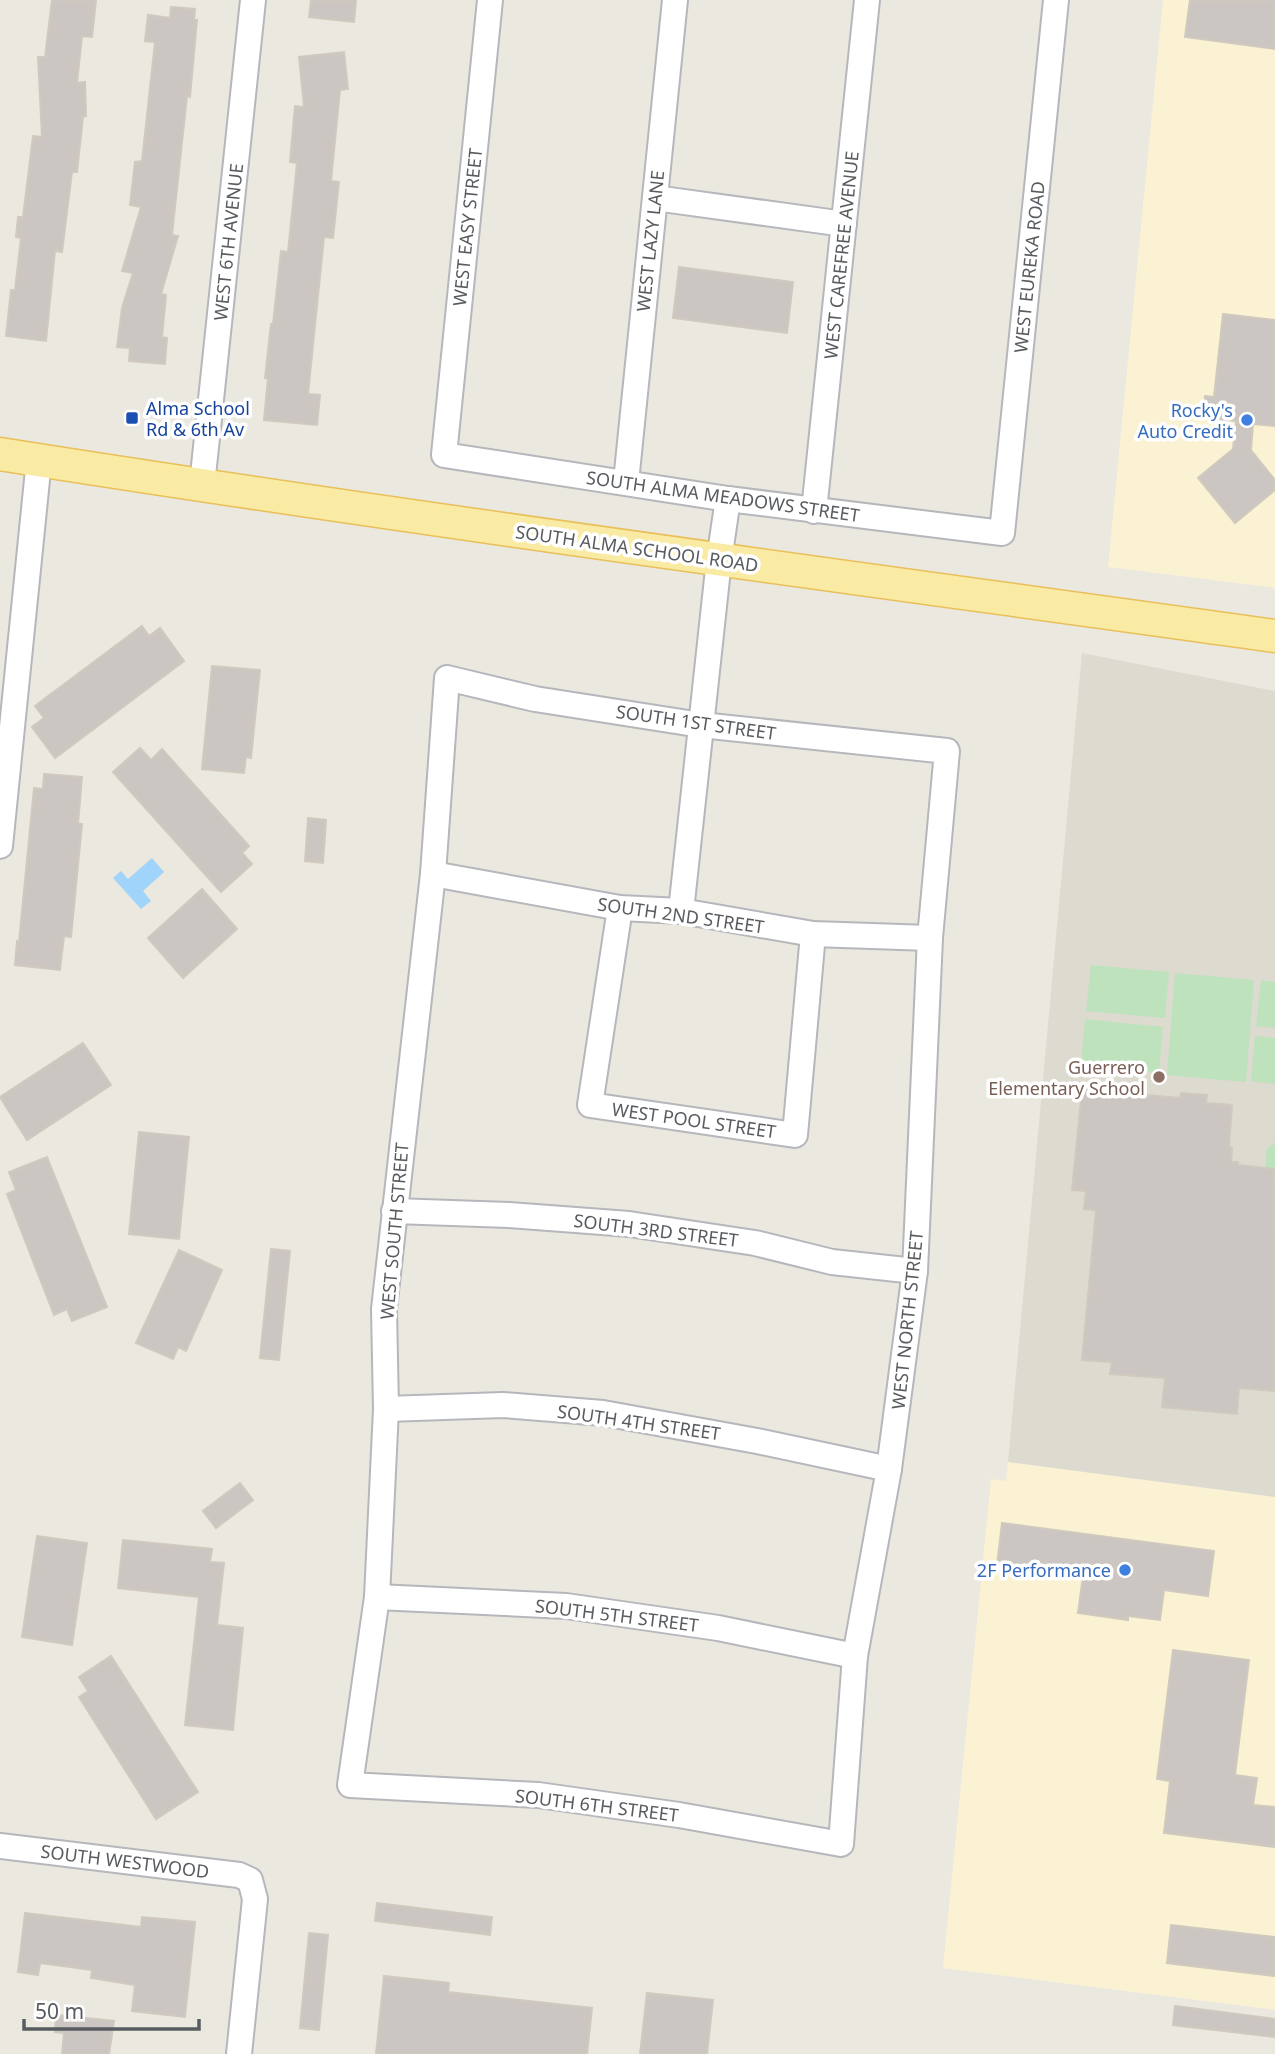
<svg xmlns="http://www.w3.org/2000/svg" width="1275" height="2054" viewBox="0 0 1275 2054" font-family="'Noto Sans',sans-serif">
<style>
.commercial{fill:#fbf2d3}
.education{fill:#dddad0}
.green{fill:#bde2bc}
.water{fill:#a0d4fa}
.building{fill:#cbc6c1;stroke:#cfc9be;stroke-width:2}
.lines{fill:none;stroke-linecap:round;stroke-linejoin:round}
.minor-casing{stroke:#b5b7bc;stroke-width:28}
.major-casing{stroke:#e9bf59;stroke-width:35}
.minor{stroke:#fff;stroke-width:24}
.major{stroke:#faeba4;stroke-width:32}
.transit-dot{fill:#1a4fb4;stroke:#fff;stroke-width:2.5}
.shop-dot{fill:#3f7fe0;stroke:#fff;stroke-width:2.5}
.education-dot{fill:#8d6e63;stroke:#fff;stroke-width:2.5}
.labels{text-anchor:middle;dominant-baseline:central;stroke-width:7;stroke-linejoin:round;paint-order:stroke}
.street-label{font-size:18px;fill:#585c60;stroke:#fff}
.transit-label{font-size:18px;fill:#164399;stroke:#fff;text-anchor:start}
.shop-label{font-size:18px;fill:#366cbe;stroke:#fff;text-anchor:end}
.education-label{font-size:18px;fill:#785e54;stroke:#fff;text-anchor:end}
</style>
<rect width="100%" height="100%" fill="#ebe8df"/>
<g class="commercial">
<polygon points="1163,0 1275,0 1275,588 1108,567"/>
<polygon points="1008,1462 1275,1497 1275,2010 943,1968 991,1479 1006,1481"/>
</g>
<polygon class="education" points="1082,653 1275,691 1275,1497 1008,1462"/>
<g class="green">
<polygon points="1091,965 1169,972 1165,1018 1086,1011"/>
<polygon points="1175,973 1254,980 1246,1082 1167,1075"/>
<polygon points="1261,980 1275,982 1275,1028 1256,1026"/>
<polygon points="1085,1019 1163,1027 1159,1073 1081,1065"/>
<polygon points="1255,1036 1275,1038 1275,1084 1251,1081"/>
<polygon points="1275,1143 1275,1179 1274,1169 1266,1168 1266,1150"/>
</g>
<polygon class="water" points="152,858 164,872 143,891 151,901 141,909 113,878 121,871 128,879"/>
<g class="building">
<polygon points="52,0 96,0 92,37 82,36 77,83 85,82 86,116 83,117 77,172 72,172 62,252 55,251 46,341 6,336 11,290 15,290 21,238 16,237 18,217 23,217 33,136 42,137 38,57 45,57"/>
<polygon points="311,0 356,0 354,22 309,17"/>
<polygon points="1190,0 1275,0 1275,49 1185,37"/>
<polygon points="171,7 195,9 194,20 197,20 190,97 187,96 172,235 178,236 161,294 166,295 162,337 167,338 165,364 129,361 130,348 117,347 122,308 133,273 122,271 141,207 130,205 135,162 142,161 155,42 145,41 148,15 170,18"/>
<polygon points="344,52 348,89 340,90 331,181 339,182 333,238 324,237 308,394 320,395 317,425 264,420 268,378 265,378 271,324 273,324 281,251 288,252 297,163 290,162 295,106 304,107 299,57"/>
<polygon points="679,267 793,282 787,333 673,318"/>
<polygon points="1223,314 1275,320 1275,426 1253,424 1251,450 1275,480 1275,490 1235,523 1198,478 1233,449 1236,421 1203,418 1205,396 1214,397"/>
<polygon points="142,626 149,636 160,628 184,661 55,758 32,727 44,718 35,706"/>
<polygon points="212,666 260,670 251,758 246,757 244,773 202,769"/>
<polygon points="140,748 151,760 162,749 249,846 242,853 252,864 221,892 113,772"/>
<polygon points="44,774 82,777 78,824 82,824 71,937 64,936 60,970 15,965 17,941 19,942 34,788 43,789"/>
<polygon points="308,818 326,820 323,863 305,861"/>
<polygon points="202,889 237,929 183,978 148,938"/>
<polygon points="83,1043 111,1085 27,1140 0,1097"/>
<polygon points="1111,1086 1133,1088 1134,1094 1180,1098 1181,1093 1207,1095 1206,1103 1232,1105 1229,1147 1232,1148 1231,1162 1238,1162 1238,1165 1274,1169 1275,1391 1239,1388 1237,1414 1162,1407 1165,1378 1110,1374 1112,1362 1082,1360 1096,1210 1084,1209 1086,1191 1072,1190 1082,1090 1110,1092"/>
<polygon points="139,1132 189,1137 179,1239 129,1234"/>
<polygon points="47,1157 107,1307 72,1321 67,1309 54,1315 7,1194 16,1190 9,1172"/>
<polygon points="271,1249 290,1251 279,1360 260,1358"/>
<polygon points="179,1250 222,1270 186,1351 178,1347 173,1359 136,1343"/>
<polygon points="240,1483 253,1500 216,1528 203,1511"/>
<polygon points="1002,1523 1214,1551 1208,1596 1164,1590 1160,1620 1128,1616 1128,1620 1078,1613 1083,1576 997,1565"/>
<polygon points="37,1536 87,1543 72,1645 22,1637"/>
<polygon points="123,1540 212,1549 210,1562 224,1563 217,1625 243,1628 233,1730 185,1725 199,1597 118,1588"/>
<polygon points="1173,1650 1249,1660 1235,1775 1257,1778 1253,1805 1275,1807 1275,1847 1164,1833 1170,1781 1157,1779"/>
<polygon points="111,1656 198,1792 156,1819 79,1697 88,1691 79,1677"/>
<polygon points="377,1903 492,1917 490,1935 375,1921"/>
<polygon points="25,1913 141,1927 142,1917 195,1922 185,2017 132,2011 135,1985 91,1978 92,1970 40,1963 38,1975 18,1972"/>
<polygon points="1171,1925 1275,1937 1275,1976 1167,1963"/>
<polygon points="309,1933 328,1935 319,2030 300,2028"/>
<polygon points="384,1976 449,1983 448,1992 592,2008 587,2054 376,2054"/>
<polygon points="647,1993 713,2000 707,2054 640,2054"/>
<polygon points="1175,2006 1275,2019 1275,2037 1173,2025"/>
<polygon points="56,2015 114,2021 109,2054 62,2054 64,2033 55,2032"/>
</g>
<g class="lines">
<g class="minor-casing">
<g id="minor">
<polyline points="490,0 444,455 728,499 1002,533 1056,0"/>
<polyline points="655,198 844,224"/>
<polyline points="626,482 675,0"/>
<polyline points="202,485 253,0"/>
<polyline points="814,511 867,0"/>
<polygon points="447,678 535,699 701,725 947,751 930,938 915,1271 889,1469 855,1656 841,1844 679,1815 538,1795 350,1785 377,1597 386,1409 384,1309 433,874"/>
<polyline points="0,846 39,460"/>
<polyline points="433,874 620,908 681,911 813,934 930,938"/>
<polyline points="620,908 590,1105 795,1135 813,934"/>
<polyline points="681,911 719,560 728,499"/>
<polyline points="394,1211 509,1215 629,1224 755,1243 832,1262 915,1271"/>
<polyline points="386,1409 503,1405 603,1413 757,1441 889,1469"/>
<polyline points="377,1597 566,1606 718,1628 855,1656"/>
<polyline points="0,1846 239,1875 250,1880 255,1899 239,2054"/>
</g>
</g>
<g class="major-casing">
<path id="major" d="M0,454C424,521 850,577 1275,636"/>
</g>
<use href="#minor" class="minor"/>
<use href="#major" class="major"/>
</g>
<rect class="transit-dot" x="125" y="411" width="14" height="14" rx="3.5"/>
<g class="shop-dot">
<circle cx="1247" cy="420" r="7"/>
<circle cx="1125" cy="1570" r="7"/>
</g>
<circle class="education-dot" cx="1159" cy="1077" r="7"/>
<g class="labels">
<g class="street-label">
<text transform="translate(467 227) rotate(-84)">WEST EASY STREET</text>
<text transform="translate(650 241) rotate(-84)">WEST LAZY LANE</text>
<text transform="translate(228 242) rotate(-84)">WEST 6TH AVENUE</text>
<text transform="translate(841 255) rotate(-84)">WEST CAREFREE AVENUE</text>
<text transform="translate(1029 267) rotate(-84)">WEST EUREKA ROAD</text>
<text transform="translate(723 496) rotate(8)">SOUTH ALMA MEADOWS STREET</text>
<text transform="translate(637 548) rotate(8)">SOUTH ALMA SCHOOL ROAD</text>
<text transform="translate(696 722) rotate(8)">SOUTH 1ST STREET</text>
<text transform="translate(681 915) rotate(8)">SOUTH 2ND STREET</text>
<text transform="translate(694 1120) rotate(8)">WEST POOL STREET</text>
<text transform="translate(656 1230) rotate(7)">SOUTH 3RD STREET</text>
<text transform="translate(394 1231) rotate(-85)">WEST SOUTH STREET</text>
<text transform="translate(907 1320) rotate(-84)">WEST NORTH STREET</text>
<text transform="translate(639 1422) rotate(8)">SOUTH 4TH STREET</text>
<text transform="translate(617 1615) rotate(7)">SOUTH 5TH STREET</text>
<text transform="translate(597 1805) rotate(7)">SOUTH 6TH STREET</text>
<text transform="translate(125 1861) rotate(7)">SOUTH WESTWOOD</text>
</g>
<g class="transit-label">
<text x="146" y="408">Alma School<tspan x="146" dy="21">Rd &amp; 6th Av</tspan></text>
</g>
<g class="shop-label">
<text x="1233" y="410">Rocky's<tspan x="1233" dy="21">Auto Credit</tspan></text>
<text x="1111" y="1570">2F Performance</text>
</g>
<g class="education-label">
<text x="1145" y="1067">Guerrero<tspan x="1145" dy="21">Elementary School</tspan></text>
</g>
</g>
<path d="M24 2019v10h175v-10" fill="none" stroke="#585c60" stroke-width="3.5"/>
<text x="35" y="2019" font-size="21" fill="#585c60" stroke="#ffffff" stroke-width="5" paint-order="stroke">50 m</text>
</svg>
